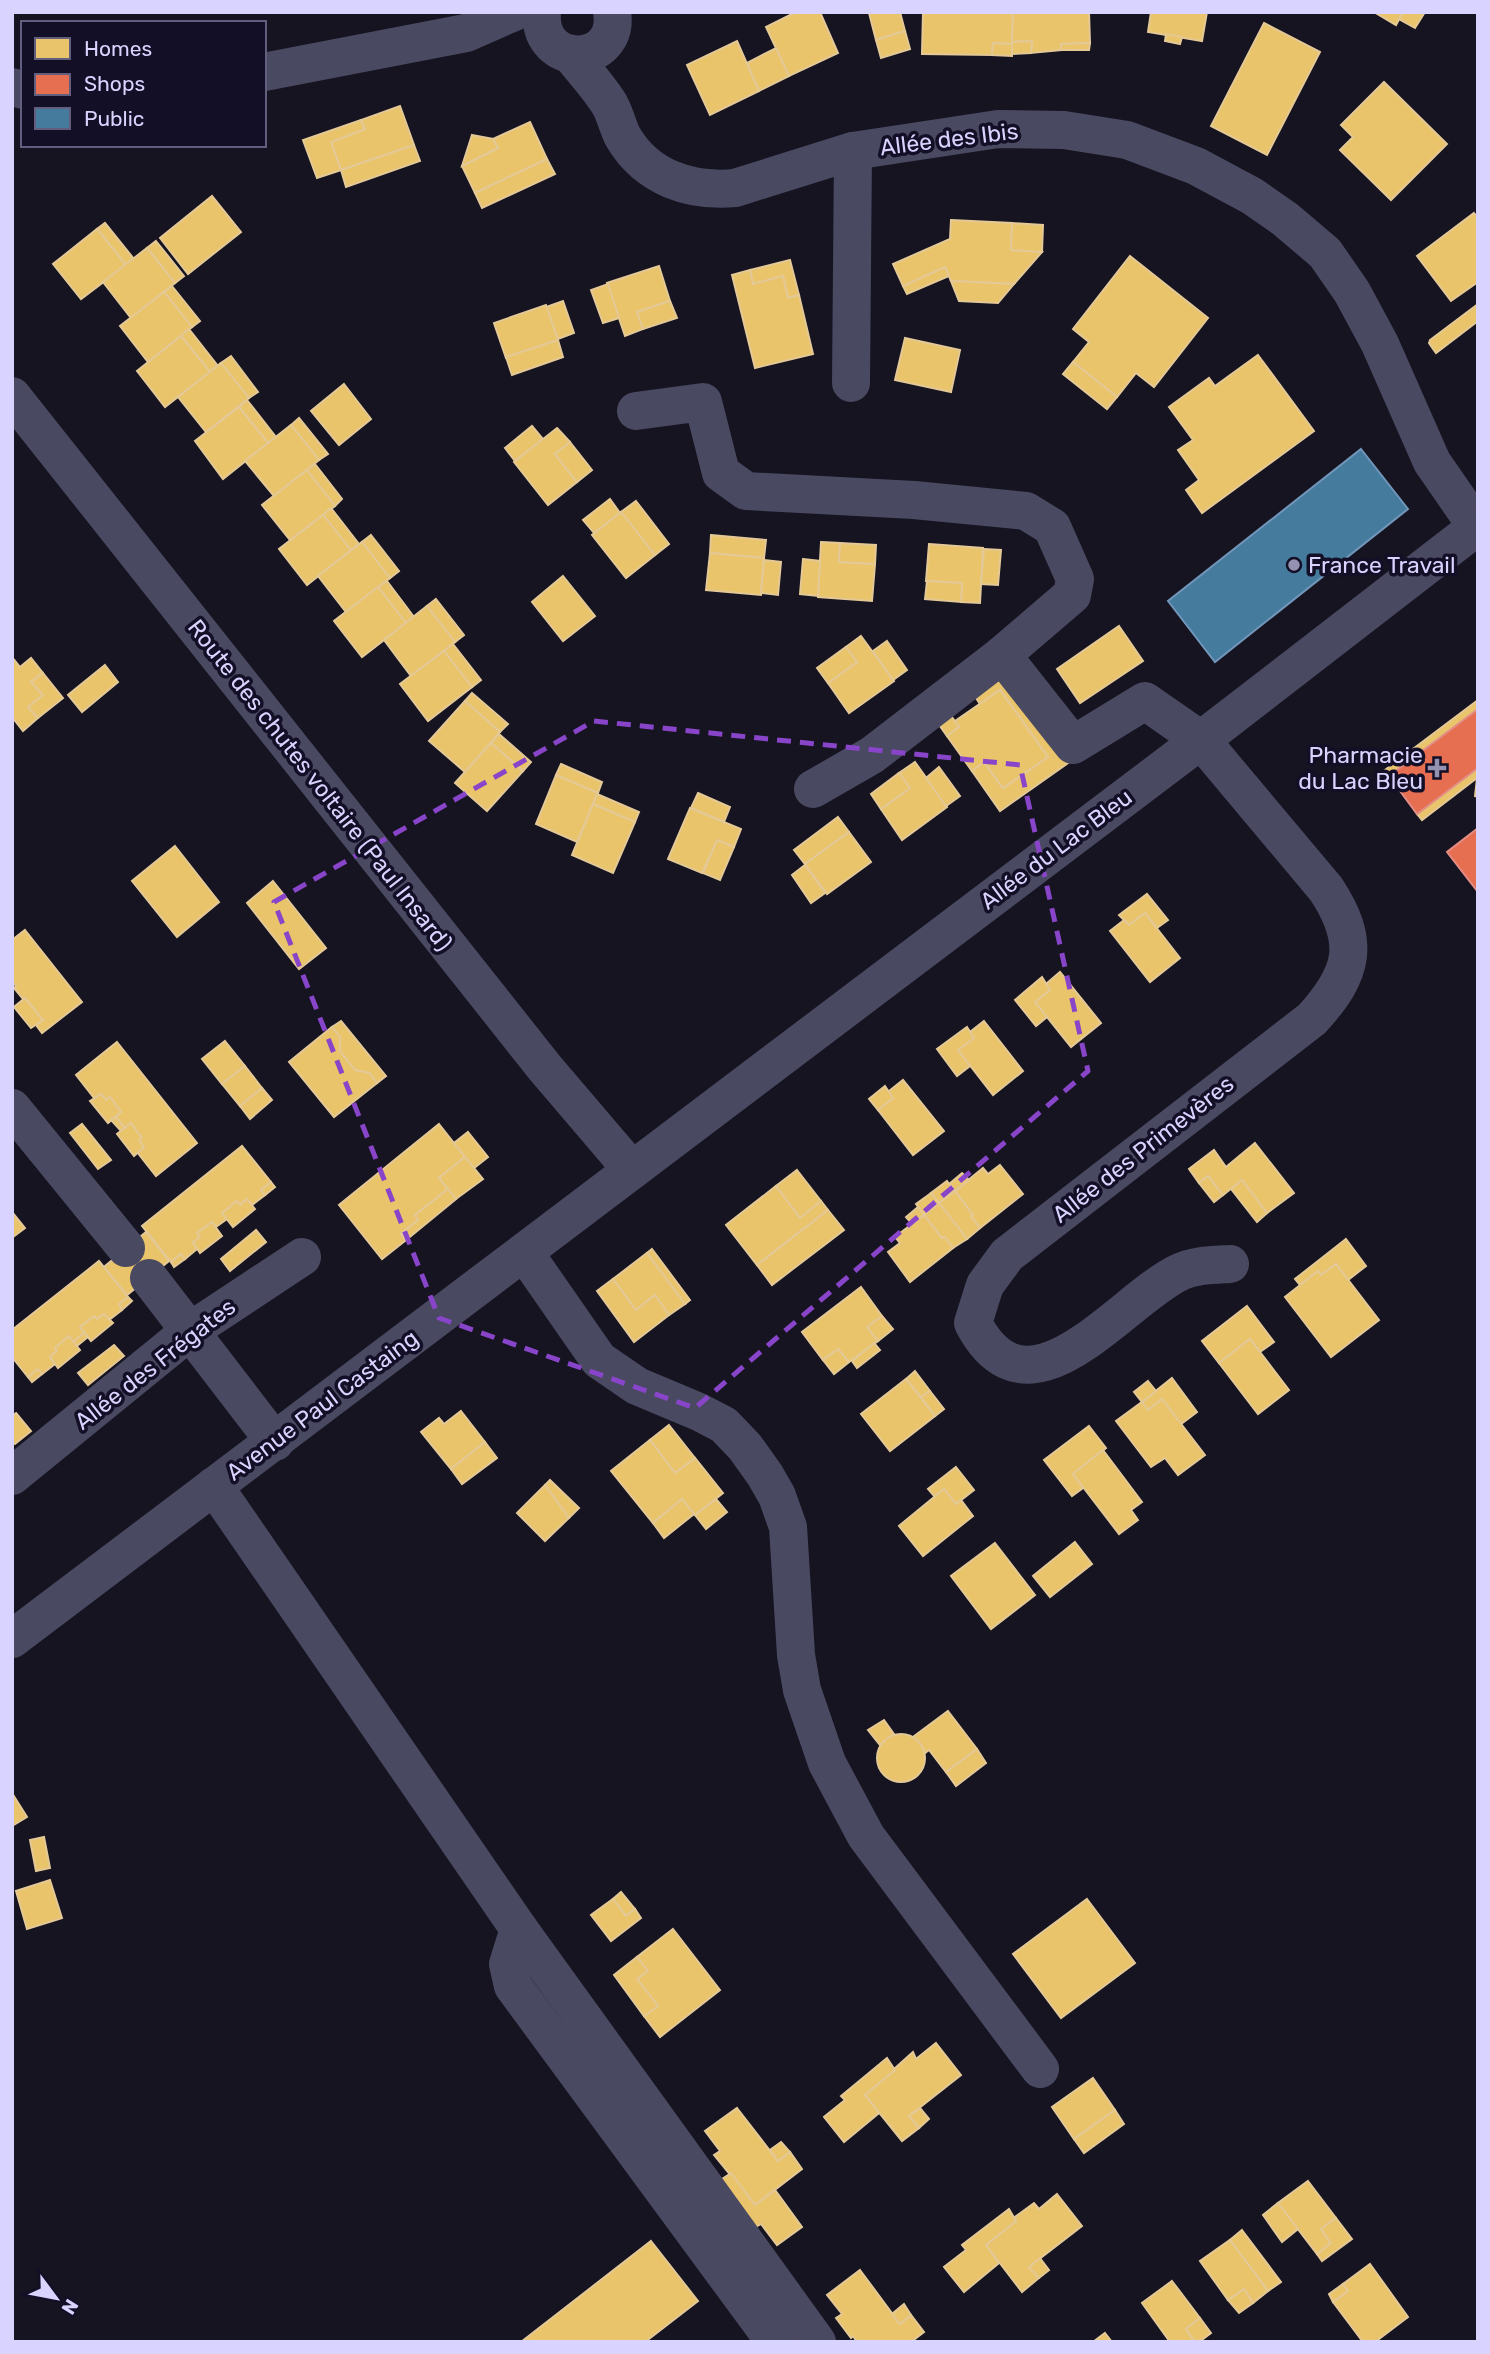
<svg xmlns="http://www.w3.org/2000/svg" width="1490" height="2354" viewBox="0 0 1490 2354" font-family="Rubik,sans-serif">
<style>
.homes{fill:#e9c46a;stroke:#e4c997;stroke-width:2}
.shops{fill:#e76f51;stroke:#e38d85;stroke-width:2}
.public{fill:#457b9d;stroke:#7196ba;stroke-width:2}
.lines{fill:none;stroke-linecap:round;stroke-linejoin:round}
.minor{stroke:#4a4962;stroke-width:38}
.tertiary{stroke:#4a4962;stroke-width:38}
.marked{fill:none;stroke:#8945c9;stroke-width:5;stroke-dasharray:14 9;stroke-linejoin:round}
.poi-dot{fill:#9591b1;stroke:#130f26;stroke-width:2.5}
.labels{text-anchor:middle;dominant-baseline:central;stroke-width:7;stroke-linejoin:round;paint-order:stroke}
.street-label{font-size:23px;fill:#d9d4ff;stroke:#130f26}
.poi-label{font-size:23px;fill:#d9d4ff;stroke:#130f26;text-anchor:start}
</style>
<rect width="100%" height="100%" fill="#161421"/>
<g class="homes">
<polygon points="796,12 820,12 838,53 789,76 766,27"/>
<polygon points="872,12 900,12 905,31 876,40 869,13"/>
<polygon points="923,12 1013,12 1012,44 993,43 992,55 922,54"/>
<polygon points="1013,12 1089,12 1090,43 1061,44 1061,50 1031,53 1032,41 1012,42"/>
<polygon points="1151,12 1207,12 1202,41 1148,32"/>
<polygon points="1374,12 1403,12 1396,25"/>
<polygon points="1403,12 1425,12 1415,28 1399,19"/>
<polygon points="1264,23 1320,52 1267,155 1211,126"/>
<polygon points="905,31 910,49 881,58 876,40"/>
<polygon points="1166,34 1182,37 1180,44 1165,41"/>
<polygon points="737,41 759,91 710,115 687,65"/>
<polygon points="1032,41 1031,53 1012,54 1012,42"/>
<polygon points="993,43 1012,44 1012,56 992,55"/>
<polygon points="1090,43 1089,50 1061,50 1061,44"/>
<polygon points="776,48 789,76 759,91 747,63"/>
<polygon points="1384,82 1447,144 1391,200 1340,150 1353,137 1341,125"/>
<polygon points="400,106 414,145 341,170 331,142 365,129 361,120"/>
<polygon points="361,120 365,129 331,142 341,170 317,178 303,140"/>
<polygon points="530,122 547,159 475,193 462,166 498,148 493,139"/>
<polygon points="472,135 493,139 498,148 462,166"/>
<polygon points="414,145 420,161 346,187 341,170"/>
<polygon points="547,159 555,174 482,208 475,193"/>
<polygon points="212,196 241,232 188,274 160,238"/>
<polygon points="1474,213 1478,218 1478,282 1451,301 1417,256"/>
<polygon points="951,220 1012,223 1011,250 1042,252 1014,284 951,281 945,267 903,286 893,264 950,239"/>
<polygon points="105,223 134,259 126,265 97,229"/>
<polygon points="1012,223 1043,225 1042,252 1011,250"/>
<polygon points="97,229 126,265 81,299 53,264"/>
<polygon points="156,241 184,276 175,283 147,248"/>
<polygon points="147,248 175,283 131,318 103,282"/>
<polygon points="1130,256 1208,318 1154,387 1136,373 1117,397 1073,362 1089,342 1073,329"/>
<polygon points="790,260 799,295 788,298 783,276 753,284 750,270"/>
<polygon points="659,266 670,301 637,312 643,329 625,336 607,283"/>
<polygon points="945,267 949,276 907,294 903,286"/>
<polygon points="750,270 753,284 783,276 788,298 799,295 813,354 755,368 732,275"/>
<polygon points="951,281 1014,284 998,303 959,301"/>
<polygon points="608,284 619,318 603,323 591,290"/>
<polygon points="172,286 200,321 192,327 164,292"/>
<polygon points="164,292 192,327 148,362 120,326"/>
<polygon points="563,301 574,333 558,339 546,307"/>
<polygon points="670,301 677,318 643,329 637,312"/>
<polygon points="1478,304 1478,321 1436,353 1429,343 1430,340"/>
<polygon points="546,305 558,340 506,358 494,323"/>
<polygon points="189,329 218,366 210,372 181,336"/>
<polygon points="181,336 210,372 165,407 137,371"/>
<polygon points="905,338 960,350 951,392 895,380"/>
<polygon points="558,340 563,357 512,375 506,357"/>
<polygon points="1258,355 1314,431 1202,513 1186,490 1199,480 1178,450 1193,440 1169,407 1209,378 1215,386"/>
<polygon points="231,356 258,392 249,398 221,363"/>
<polygon points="1073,362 1117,397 1107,409 1063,374"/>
<polygon points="221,363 249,398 206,432 178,397"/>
<polygon points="344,384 371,419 339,445 311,411"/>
<polygon points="247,400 276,437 268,443 239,407"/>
<polygon points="239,407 268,443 223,479 195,441"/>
<polygon points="299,418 328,454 319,460 291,425"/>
<polygon points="291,425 319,460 274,496 245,461"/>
<polygon points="532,426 543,439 515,461 505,448"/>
<polygon points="557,428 570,442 555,454 577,482 548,505 514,462"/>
<polygon points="570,442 592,470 577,482 555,454"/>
<polygon points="315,464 342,499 335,506 307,470"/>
<polygon points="307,470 335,506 290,540 262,505"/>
<polygon points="610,499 620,513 594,533 583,520"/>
<polygon points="636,501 669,544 655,555 621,512"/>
<polygon points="331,508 359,544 351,550 323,515"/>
<polygon points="621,512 655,555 626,578 592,535"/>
<polygon points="323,515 351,550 307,585 279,549"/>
<polygon points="371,535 399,571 390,578 362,542"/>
<polygon points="711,535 766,540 764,558 710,553"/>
<polygon points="362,542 390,578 346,612 318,576"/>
<polygon points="821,542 840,543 839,562 875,564 872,601 818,597"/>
<polygon points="840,543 876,545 875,564 839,562"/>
<polygon points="929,544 983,548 980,603 961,602 962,583 926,581"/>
<polygon points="984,549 1001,550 998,585 981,584"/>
<polygon points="710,553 764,558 761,595 706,590"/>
<polygon points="803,559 820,561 818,596 800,594"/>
<polygon points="764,560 781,562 778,595 761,593"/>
<polygon points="563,576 595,616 563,641 532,602"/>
<polygon points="387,581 414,617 406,623 378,587"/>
<polygon points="927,581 962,583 961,602 925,599"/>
<polygon points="378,587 406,623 362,657 334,621"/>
<polygon points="436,599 464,635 455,642 427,606"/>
<polygon points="427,606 455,642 411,676 384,640"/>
<polygon points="1119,626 1143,661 1080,703 1057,669"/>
<polygon points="861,636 894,681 849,713 828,683 857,662 846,647"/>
<polygon points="887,641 907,670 893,680 873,651"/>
<polygon points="453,644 481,680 472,687 444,651"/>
<polygon points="846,647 857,662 828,683 817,668"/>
<polygon points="444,651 472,687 428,721 400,684"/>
<polygon points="12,657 20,667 31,658 43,673 31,682 43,695 28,707 38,718 23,731 12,717"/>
<polygon points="105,665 118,682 82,712 68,695"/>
<polygon points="1005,669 1071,761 1000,811 972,771 984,762 1003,788 1048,757 1000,690 980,704 972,692"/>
<polygon points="43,673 63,698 38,718 28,707 43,695 31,682"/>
<polygon points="1000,690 1048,757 1003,788 984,762 972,771 947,736 959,727 955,721"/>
<polygon points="472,693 508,724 500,732 465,701"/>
<polygon points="1478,700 1478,709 1389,776 1385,770"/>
<polygon points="465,701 500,732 465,772 429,741"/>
<polygon points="947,710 959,727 947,736 935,719"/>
<polygon points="499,734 531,762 523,771 491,743"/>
<polygon points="491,743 523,771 487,811 455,783"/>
<polygon points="915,762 947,807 902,840 881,809 910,788 899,773"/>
<polygon points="561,764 602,782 598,793 556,775"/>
<polygon points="939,767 960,796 946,806 926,778"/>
<polygon points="1478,768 1478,797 1475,796 1477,778 1422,820 1417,814"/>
<polygon points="899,773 910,788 881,809 871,794"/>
<polygon points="556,775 598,793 577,842 536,824"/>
<polygon points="698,793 730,807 724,822 691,808"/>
<polygon points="597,794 639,812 635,822 593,804"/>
<polygon points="593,804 635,822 613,873 572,855"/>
<polygon points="690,808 741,829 734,847 717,840 702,873 668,859"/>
<polygon points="838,817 849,832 805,864 794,850"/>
<polygon points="849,832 871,862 827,894 805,864"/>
<polygon points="717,840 734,847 720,880 703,873"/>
<polygon points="175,846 219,902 177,937 132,881"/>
<polygon points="805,865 825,893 811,903 792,875"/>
<polygon points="273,881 326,948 299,969 247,903"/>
<polygon points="1147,894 1168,920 1157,928 1145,913 1129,925 1119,915"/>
<polygon points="1145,913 1180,958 1150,982 1110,931 1124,920 1129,925"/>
<polygon points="25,930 82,1002 42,1033 36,1025 43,1020 25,998 23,999 14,988 16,986 12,981 12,940"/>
<polygon points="1060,972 1101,1023 1071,1047 1035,1002 1050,990 1046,984"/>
<polygon points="1042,977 1050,990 1035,1002 1047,1017 1036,1026 1015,1000"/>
<polygon points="25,998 43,1020 31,1028 14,1007"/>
<polygon points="341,1021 386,1076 377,1083 369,1073 355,1070 340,1051 340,1037 332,1027"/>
<polygon points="984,1021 1023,1071 993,1095 958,1050 974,1038 970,1032"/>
<polygon points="332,1027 340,1037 340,1051 355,1070 369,1073 377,1083 334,1117 289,1062"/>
<polygon points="967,1027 974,1038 958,1050 970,1066 957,1076 937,1049"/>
<polygon points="225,1041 245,1066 222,1084 202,1059"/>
<polygon points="117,1042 197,1143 156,1176 137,1152 144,1147 139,1140 142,1138 131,1123 125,1128 116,1117 121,1112 110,1097 106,1100 101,1094 94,1098 76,1075"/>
<polygon points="245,1066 262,1088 240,1106 222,1084"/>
<polygon points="903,1080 944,1131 913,1155 878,1110 893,1098 888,1092"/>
<polygon points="885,1086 893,1098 878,1110 869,1099"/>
<polygon points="262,1088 272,1100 250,1119 240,1106"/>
<polygon points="101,1094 106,1100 110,1097 121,1112 108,1123 90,1101"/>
<polygon points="116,1117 125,1128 121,1131 111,1120"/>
<polygon points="131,1123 142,1138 139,1140 144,1147 134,1156 117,1134"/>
<polygon points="82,1124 111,1160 98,1169 70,1133"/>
<polygon points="439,1124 465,1157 439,1178 448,1189 415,1215 418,1220 401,1234 406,1240 382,1259 339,1205"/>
<polygon points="468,1132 488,1157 474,1168 454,1143"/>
<polygon points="1255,1143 1294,1193 1267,1213 1242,1180 1223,1195 1208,1176 1199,1183 1189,1169 1214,1150 1226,1167"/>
<polygon points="242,1146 271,1182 261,1190 265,1195 252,1205 247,1199 240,1205 237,1201 222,1213 227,1219 216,1227 212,1222 197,1233 200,1237 193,1242 197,1249 185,1259 181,1254 171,1262 142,1226"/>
<polygon points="465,1157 483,1179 456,1199 439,1178"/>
<polygon points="1000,1165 1023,1194 980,1228 971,1216 973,1215 955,1191 983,1168 988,1174"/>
<polygon points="797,1170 821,1201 800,1218 776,1186"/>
<polygon points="962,1173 969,1180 955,1191 949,1184"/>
<polygon points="1208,1176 1223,1195 1214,1202 1199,1183"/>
<polygon points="1242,1180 1267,1213 1257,1222 1231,1189"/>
<polygon points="947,1181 955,1191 939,1203 931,1193"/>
<polygon points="271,1182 275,1187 265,1195 261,1190"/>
<polygon points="776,1186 800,1218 821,1201 828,1210 757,1265 726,1225"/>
<polygon points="448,1189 456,1199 406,1240 401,1234 418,1220 415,1215"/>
<polygon points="955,1191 973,1215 971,1216 980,1228 967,1239 939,1203"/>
<polygon points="931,1193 939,1203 924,1215 916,1204"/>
<polygon points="247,1199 255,1209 233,1227 222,1213 237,1201 240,1205"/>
<polygon points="939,1203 967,1239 953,1248 945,1237 942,1238 924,1215"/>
<polygon points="918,1207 924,1215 912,1224 906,1217"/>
<polygon points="828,1210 844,1230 772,1285 757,1265"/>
<polygon points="12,1212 25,1228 13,1237 12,1237"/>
<polygon points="924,1215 942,1238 945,1237 953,1248 910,1282 888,1252 900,1243 895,1237"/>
<polygon points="212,1222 222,1236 200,1253 193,1242 200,1237 197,1233"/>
<polygon points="256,1230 266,1242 230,1271 221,1259"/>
<polygon points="146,1232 169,1261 127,1295 104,1267"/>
<polygon points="1346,1239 1366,1266 1348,1280 1336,1264 1321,1275 1318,1271 1300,1285 1295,1279"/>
<polygon points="652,1249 690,1300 685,1304 647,1253"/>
<polygon points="647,1253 685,1304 669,1315 655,1295 636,1310 613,1279"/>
<polygon points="181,1254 185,1259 174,1267 171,1262"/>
<polygon points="99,1261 128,1297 119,1304 122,1310 109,1320 104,1314 97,1319 94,1316 80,1327 84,1333 73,1342 69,1336 55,1348 57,1351 50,1357 55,1364 42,1374 38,1369 28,1377 12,1357 12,1330"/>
<polygon points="1336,1264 1379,1320 1331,1357 1285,1297 1318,1271 1321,1275"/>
<polygon points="613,1279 636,1310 655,1295 669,1315 634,1342 597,1291"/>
<polygon points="861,1287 882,1316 867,1327 878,1341 849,1362 838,1349 823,1360 802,1332"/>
<polygon points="128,1297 132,1301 122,1310 119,1304"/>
<polygon points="1247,1306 1274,1342 1260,1352 1250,1339 1219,1363 1202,1341"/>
<polygon points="104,1314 113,1323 91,1341 80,1327 94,1316 97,1319"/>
<polygon points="882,1316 893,1329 878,1341 867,1327"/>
<polygon points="84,1333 88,1337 77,1346 73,1342"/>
<polygon points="69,1336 80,1350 58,1368 50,1357 57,1351 55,1348"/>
<polygon points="1250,1339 1289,1390 1258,1414 1219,1363"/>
<polygon points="874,1343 880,1350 857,1368 852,1361"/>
<polygon points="114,1345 124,1356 88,1385 78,1373"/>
<polygon points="838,1349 849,1362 834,1374 823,1360"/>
<polygon points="38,1369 42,1374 32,1382 28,1377"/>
<polygon points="915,1371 930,1391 921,1397 906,1379"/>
<polygon points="1172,1378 1197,1412 1181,1424 1162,1399 1148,1410 1142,1402"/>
<polygon points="906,1379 935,1416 890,1451 861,1414"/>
<polygon points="1148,1381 1156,1391 1142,1402 1134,1392"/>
<polygon points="930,1391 944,1409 935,1416 921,1397"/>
<polygon points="1162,1399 1205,1455 1178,1475 1165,1458 1151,1467 1116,1421 1142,1402 1148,1410"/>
<polygon points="461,1411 485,1442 451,1469 421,1432 439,1418 444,1424"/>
<polygon points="16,1413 31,1431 15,1444 12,1441 12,1416"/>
<polygon points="669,1425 695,1458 675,1473 650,1440"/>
<polygon points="1089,1426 1106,1448 1073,1474 1083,1488 1072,1496 1044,1460"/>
<polygon points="650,1440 675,1473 695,1458 723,1493 695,1515 682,1499 653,1523 611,1471"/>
<polygon points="485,1442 497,1458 462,1484 451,1469"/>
<polygon points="1103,1450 1142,1502 1131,1510 1138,1520 1119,1534 1073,1474"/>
<polygon points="956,1467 974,1490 956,1504 944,1489 935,1497 928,1489"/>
<polygon points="550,1480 579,1508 569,1518 545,1485"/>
<polygon points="545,1485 569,1518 545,1541 517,1513"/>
<polygon points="944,1489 956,1504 961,1500 973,1516 923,1556 899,1526"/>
<polygon points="682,1499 694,1514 664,1538 653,1523"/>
<polygon points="716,1499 727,1512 706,1529 695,1515"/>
<polygon points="1075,1542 1092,1564 1050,1597 1033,1576"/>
<polygon points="995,1543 1035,1595 991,1629 951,1576"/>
<polygon points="948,1711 977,1749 946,1772 929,1750 925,1753 913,1737"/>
<polygon points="884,1720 894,1734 880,1745 868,1730"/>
<circle cx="901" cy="1758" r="24"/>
<polygon points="977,1749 986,1763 956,1786 946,1772"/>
<polygon points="12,1793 27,1817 12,1826"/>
<polygon points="44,1837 50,1868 36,1871 30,1840"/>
<polygon points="50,1880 62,1918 27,1929 16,1891"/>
<polygon points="621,1892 635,1909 626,1916 613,1899"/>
<polygon points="613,1899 626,1916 635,1909 641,1918 611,1941 591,1915"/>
<polygon points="1087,1899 1135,1963 1061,2018 1013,1954"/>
<polygon points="673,1929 720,1990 660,2037 644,2016 658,2006 637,1979 648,1971 637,1957"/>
<polygon points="637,1957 648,1971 637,1979 658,2006 644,2016 614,1975"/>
<polygon points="936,2043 961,2075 909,2116 919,2128 902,2141 865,2095 913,2052 916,2059"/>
<polygon points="887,2058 895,2070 865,2095 879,2113 844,2142 824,2117 845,2100 841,2096"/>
<polygon points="1093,2078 1115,2110 1074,2139 1052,2107"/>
<polygon points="737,2108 778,2161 790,2152 802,2169 755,2205 714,2155 720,2151 705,2131"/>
<polygon points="920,2108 929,2119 919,2128 909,2116"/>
<polygon points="1115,2110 1124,2124 1084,2153 1074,2139"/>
<polygon points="781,2142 790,2152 778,2161 770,2150"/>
<polygon points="731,2173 755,2205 775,2190 802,2227 777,2245 761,2224 754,2228 719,2181"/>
<polygon points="1308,2181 1336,2218 1321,2229 1331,2243 1317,2254 1278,2203"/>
<polygon points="1057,2194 1082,2226 1029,2267 1039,2278 1022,2292 986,2245 1016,2221 1015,2217 1034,2203 1039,2209"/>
<polygon points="1278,2203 1298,2229 1282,2242 1263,2215"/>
<polygon points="1009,2209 1016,2221 986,2245 999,2263 964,2292 944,2267 966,2250 962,2245"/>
<polygon points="1336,2218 1352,2239 1322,2261 1317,2254 1331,2243 1321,2229"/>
<polygon points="1242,2230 1281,2282 1268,2291 1230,2240"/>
<polygon points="1230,2240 1268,2291 1253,2303 1244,2289 1228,2300 1200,2261"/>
<polygon points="651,2241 698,2301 645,2342 521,2342"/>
<polygon points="1040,2258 1049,2270 1039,2278 1029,2267"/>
<polygon points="1370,2264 1408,2317 1375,2342 1363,2342 1333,2302 1348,2291 1343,2284"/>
<polygon points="860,2270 900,2324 911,2315 924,2332 911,2342 857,2342 853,2336 851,2338 836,2318 842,2314 827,2295"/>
<polygon points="1172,2281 1200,2318 1186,2329 1195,2342 1170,2342 1142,2303"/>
<polygon points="1343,2284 1348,2291 1333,2302 1329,2294"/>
<polygon points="1244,2289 1253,2303 1239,2313 1228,2300"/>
<polygon points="904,2304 911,2315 900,2324 892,2314"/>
<polygon points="1200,2318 1211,2333 1199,2342 1195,2342 1186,2329"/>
<polygon points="1105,2333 1112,2342 1093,2342"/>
</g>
<g class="shops">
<polygon points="1478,709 1478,768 1417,814 1389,776"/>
<polygon points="1478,828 1478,892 1447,852"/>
</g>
<polygon class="public" points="1361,449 1408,509 1215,662 1168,601"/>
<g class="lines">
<g class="minor">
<path d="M542,12C537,70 621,67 612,12"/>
<path d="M571,55C583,70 597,85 608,102C615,112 617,126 623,137C647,178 690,192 735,188L853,151L998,129L1064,130L1127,140L1196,166L1252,196L1285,219L1325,253L1352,292L1380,344L1432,462L1477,527"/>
<polyline points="264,72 466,33 514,12"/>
<polyline points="12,87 23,90"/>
<polyline points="851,383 853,151"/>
<polyline points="12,396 545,1068 632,1170"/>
<polyline points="636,411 703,402 721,473 746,491 914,500 1026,511 1052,527 1075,579 1072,595 1002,655 872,755 813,789"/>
<path d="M1002,655L1073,745L1145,701L1201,740L1326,889C1361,942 1354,973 1312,1019L1007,1255L985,1285L973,1323C1028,1429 1118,1303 1178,1273C1194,1265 1212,1265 1230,1264"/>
<polyline points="12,1108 126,1248"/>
<polyline points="524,1252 599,1360 637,1386 699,1412 724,1425 745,1447 765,1475 777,1496 788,1527 796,1655 802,1690 827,1763 866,1836 1040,2069"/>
<polyline points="149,1278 275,1442"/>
<polyline points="12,1476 190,1331 302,1257"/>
<polyline points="214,1486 519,1929 817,2342"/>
<polyline points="519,1929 508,1964 513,1986 775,2342"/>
</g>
<polyline class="tertiary" points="12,1639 1201,740 1478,526"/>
</g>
<path class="marked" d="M594,721L1020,765L1088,1071L695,1408L439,1318L274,902Z"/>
<g class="poi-dot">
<circle cx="1294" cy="565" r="7"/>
<path d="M1433.5 757.5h7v7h7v7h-7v7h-7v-7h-7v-7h7z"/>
</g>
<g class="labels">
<g class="street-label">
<text transform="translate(949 139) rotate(-7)">Allée des Ibis</text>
<text transform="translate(320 785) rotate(52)">Route des chutes voltaire (Paul Insard)</text>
<text transform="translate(1056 849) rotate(-37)">Allée du Lac Bleu</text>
<text transform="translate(1143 1149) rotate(-38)">Allée des Primevères</text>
<text transform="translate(155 1364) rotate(-38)">Allée des Frégates</text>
<text transform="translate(322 1405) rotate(-37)">Avenue Paul Castaing</text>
</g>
<g class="poi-label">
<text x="1308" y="565">France Travail</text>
<text x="1423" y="755" text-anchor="end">Pharmacie<tspan x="1423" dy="26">du Lac Bleu</tspan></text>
</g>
</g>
<rect width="1490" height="2354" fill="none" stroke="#d9d4ff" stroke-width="28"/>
<rect x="21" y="21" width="245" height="126" fill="#130f26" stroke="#625e7d" stroke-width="2"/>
<rect x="35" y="38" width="35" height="21" fill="#e9c46a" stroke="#625e7d" stroke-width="2"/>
<text x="84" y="56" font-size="21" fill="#d9d4ff">Homes</text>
<rect x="35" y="74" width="35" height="21" fill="#e76f51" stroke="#625e7d" stroke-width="2"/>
<text x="84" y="91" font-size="21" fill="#d9d4ff">Shops</text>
<rect x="35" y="108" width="35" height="21" fill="#457b9d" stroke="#625e7d" stroke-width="2"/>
<text x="84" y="126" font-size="21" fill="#d9d4ff">Public</text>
<g transform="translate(56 2298) rotate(122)" stroke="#130f26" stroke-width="5" paint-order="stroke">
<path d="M0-5L12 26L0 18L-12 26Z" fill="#d9d4ff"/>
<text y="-10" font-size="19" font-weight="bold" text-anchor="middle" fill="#d9d4ff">N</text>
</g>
</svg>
